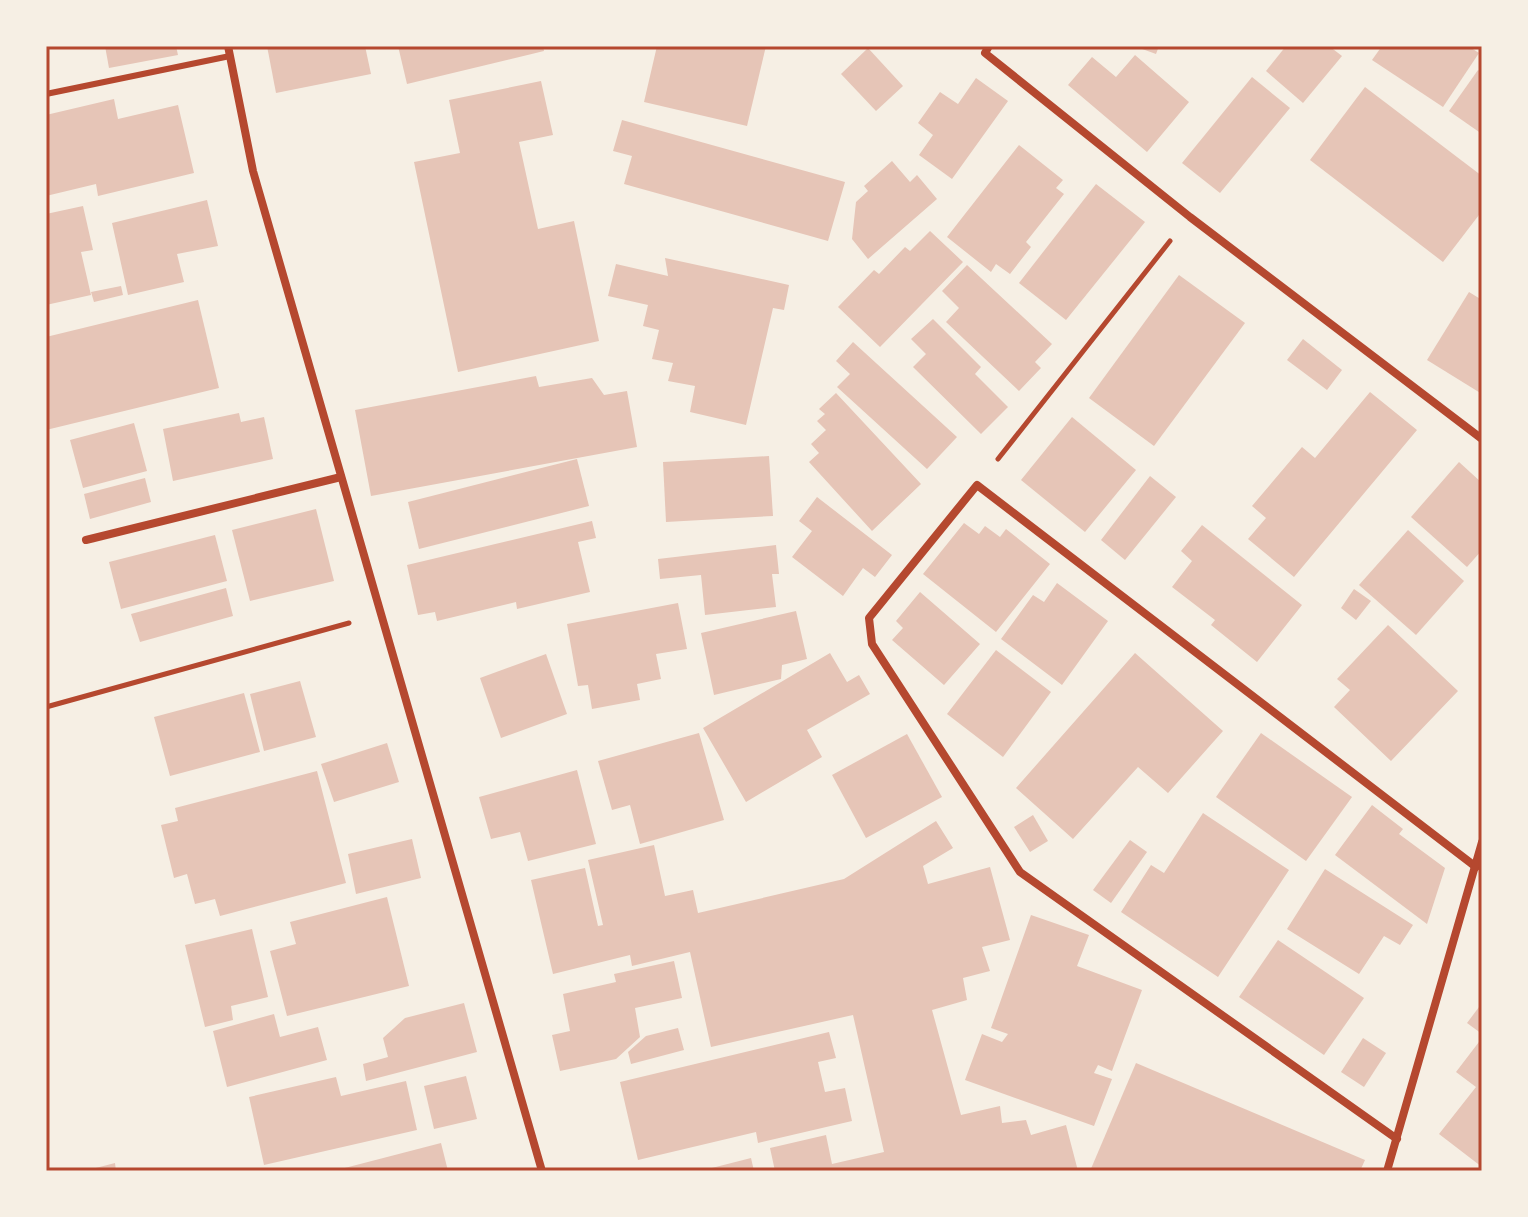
<svg xmlns="http://www.w3.org/2000/svg" width="1528" height="1217" viewBox="0 0 1528 1217" font-family="'Golos Text',sans-serif">
<style>
.building{fill:#e6c5b7}
.lines{fill:none;stroke-linecap:round;stroke-linejoin:round}
.path{stroke:#b5482f;stroke-width:5}
.service{stroke:#b5482f;stroke-width:6}
.minor{stroke:#b5482f;stroke-width:8}
.neatline{fill:none;stroke:#b5482f;stroke-width:3}
</style>
<rect width="100%" height="100%" fill="#f6efe4"/>
<g class="building">
<polygon points="105,46 176,46 178,55 109,68"/>
<polygon points="267,46 365,46 371,74 276,93"/>
<polygon points="398,46 543,46 544,51 407,84"/>
<polygon points="657,46 766,46 747,126 644,102"/>
<polygon points="1134,46 1159,46 1156,54"/>
<polygon points="1286,46 1329,46 1342,56 1303,103 1266,71"/>
<polygon points="1382,46 1468,46 1479,53 1443,107 1372,60"/>
<polygon points="868,48 903,86 876,111 841,74"/>
<polygon points="1135,55 1189,102 1147,152 1068,85 1092,57 1116,77"/>
<polygon points="1478,70 1482,73 1482,134 1449,111"/>
<polygon points="1252,77 1290,108 1220,193 1182,163"/>
<polygon points="976,78 1008,101 952,179 919,155 933,135 918,123 940,92 958,104"/>
<polygon points="541,81 553,135 519,142 538,229 574,221 599,341 458,372 414,162 460,153 449,100"/>
<polygon points="1365,87 1482,176 1482,211 1443,262 1310,160"/>
<polygon points="114,99 118,119 178,105 194,173 98,196 96,184 46,196 46,115"/>
<polygon points="622,120 845,182 828,241 624,184 632,156 613,151"/>
<polygon points="1019,145 1063,180 1056,188 1064,194 1026,242 1031,247 1010,274 996,264 991,272 947,237"/>
<polygon points="892,161 910,182 917,175 937,199 868,259 852,239 856,202 868,191 864,186"/>
<polygon points="1096,184 1145,222 1066,320 1019,283"/>
<polygon points="207,200 218,246 177,254 184,282 128,295 112,223"/>
<polygon points="83,206 93,250 81,252 91,295 46,305 46,214"/>
<polygon points="930,231 963,262 880,347 838,307 874,270 879,274 905,247 910,251"/>
<polygon points="665,258 789,285 784,310 773,308 746,425 690,412 695,386 668,381 673,363 652,359 659,330 643,326 648,305 608,296 616,264 668,276"/>
<polygon points="967,265 1052,344 1035,362 1041,368 1019,391 946,322 959,308 942,291"/>
<polygon points="1179,275 1245,323 1154,446 1089,398"/>
<polygon points="121,286 123,295 94,302 91,292"/>
<polygon points="1469,292 1482,300 1482,394 1427,360"/>
<polygon points="198,300 219,388 46,430 46,337"/>
<polygon points="933,319 981,367 975,374 1008,407 981,434 913,367 926,354 911,339"/>
<polygon points="1303,339 1342,370 1327,390 1287,360"/>
<polygon points="853,342 957,437 927,469 837,387 850,374 836,361"/>
<polygon points="536,376 539,387 592,378 604,395 627,391 637,447 371,496 355,410"/>
<polygon points="1370,392 1417,430 1294,577 1248,539 1266,518 1252,506 1302,447 1315,458"/>
<polygon points="836,393 921,484 872,531 809,462 819,453 811,444 826,430 817,421 825,414 819,409"/>
<polygon points="239,413 241,422 264,417 273,459 173,481 163,429"/>
<polygon points="1072,417 1136,470 1085,532 1021,480"/>
<polygon points="134,423 147,471 83,488 70,440"/>
<polygon points="769,456 773,516 666,522 663,462"/>
<polygon points="577,459 589,506 419,549 408,502"/>
<polygon points="1459,462 1482,483 1482,550 1467,567 1411,517"/>
<polygon points="1150,476 1176,497 1125,560 1101,540"/>
<polygon points="145,478 151,502 90,519 84,494"/>
<polygon points="817,497 892,555 875,577 863,568 843,596 792,557 812,531 799,521"/>
<polygon points="316,509 334,581 250,601 232,530"/>
<polygon points="592,521 596,538 578,542 590,592 517,609 516,602 437,621 435,612 418,615 407,565"/>
<polygon points="964,523 979,534 985,526 1000,537 1006,529 1050,564 996,632 923,574"/>
<polygon points="1202,525 1302,605 1257,662 1211,625 1215,620 1172,587 1192,561 1181,551"/>
<polygon points="1408,530 1464,581 1416,635 1359,585"/>
<polygon points="215,535 227,581 121,609 109,562"/>
<polygon points="776,545 779,574 772,574 776,607 705,615 701,575 660,579 658,559"/>
<polygon points="1057,583 1108,621 1062,685 1001,639 1033,595 1044,602"/>
<polygon points="226,588 233,616 140,642 131,614"/>
<polygon points="1354,589 1371,601 1356,620 1341,608"/>
<polygon points="920,592 980,644 944,685 892,640 903,628 896,621"/>
<polygon points="678,603 687,649 656,654 661,679 637,684 640,700 592,709 588,685 578,686 567,624"/>
<polygon points="796,611 807,659 782,665 781,679 714,695 701,633"/>
<polygon points="1388,625 1458,691 1391,761 1334,707 1350,690 1337,679"/>
<polygon points="996,650 1051,692 1003,757 947,714"/>
<polygon points="830,653 847,682 859,675 870,694 807,730 822,757 746,802 703,728"/>
<polygon points="1135,653 1223,731 1168,793 1138,767 1073,839 1016,788"/>
<polygon points="546,654 567,714 501,738 480,678"/>
<polygon points="300,681 316,737 264,751 250,694"/>
<polygon points="244,693 260,752 170,776 154,717"/>
<polygon points="699,733 724,820 640,844 630,805 612,810 598,761"/>
<polygon points="1261,733 1352,797 1306,861 1216,797"/>
<polygon points="907,734 942,797 866,838 832,775"/>
<polygon points="387,743 399,782 334,802 321,764"/>
<polygon points="577,770 596,844 528,861 520,832 491,839 479,797"/>
<polygon points="317,771 346,883 220,916 215,899 195,904 187,874 174,878 161,825 178,821 175,808"/>
<polygon points="1372,805 1403,829 1399,834 1445,868 1427,924 1335,855"/>
<polygon points="1203,813 1289,870 1218,977 1121,912 1151,865 1164,873"/>
<polygon points="1033,815 1048,841 1030,852 1014,827"/>
<polygon points="936,821 953,848 923,866 928,884 990,867 1010,940 982,947 990,971 963,978 967,1000 932,1010 961,1115 1000,1106 1002,1123 1026,1120 1031,1135 1066,1125 1078,1171 775,1171 770,1148 826,1135 832,1164 884,1152 853,1015 711,1047 690,952 632,966 630,955 553,974 531,880 585,868 598,926 603,925 588,860 654,845 665,896 693,890 698,913 844,879"/>
<polygon points="412,839 421,878 356,894 348,854"/>
<polygon points="1130,840 1147,852 1111,903 1093,890"/>
<polygon points="1325,869 1413,925 1400,945 1384,936 1359,974 1287,929"/>
<polygon points="387,897 409,986 287,1016 270,951 296,944 290,922"/>
<polygon points="1031,915 1089,935 1077,966 1142,990 1112,1071 1098,1065 1094,1073 1112,1079 1094,1126 965,1080 982,1034 1002,1042 1008,1034 991,1028"/>
<polygon points="252,929 268,997 231,1006 233,1020 205,1027 185,945"/>
<polygon points="1278,940 1364,998 1324,1055 1239,997"/>
<polygon points="674,961 682,998 635,1008 640,1037 616,1059 560,1071 552,1035 570,1031 563,994 616,982 614,974"/>
<polygon points="464,1003 477,1052 366,1081 363,1064 388,1057 383,1038 405,1018"/>
<polygon points="1482,1003 1482,1034 1467,1023"/>
<polygon points="274,1014 280,1037 318,1027 327,1060 227,1087 213,1031"/>
<polygon points="678,1028 684,1050 631,1064 628,1052 646,1036"/>
<polygon points="829,1032 836,1058 818,1062 825,1092 845,1088 852,1121 758,1143 756,1132 638,1160 620,1082"/>
<polygon points="1363,1038 1386,1053 1364,1087 1341,1072"/>
<polygon points="1482,1038 1482,1167 1439,1134 1476,1087 1456,1072"/>
<polygon points="1136,1063 1365,1160 1360,1171 1090,1171"/>
<polygon points="466,1076 477,1119 434,1129 424,1086"/>
<polygon points="336,1077 341,1096 406,1081 417,1130 264,1165 249,1097"/>
<polygon points="441,1143 448,1171 337,1171 337,1170"/>
<polygon points="751,1158 754,1171 704,1171 704,1170"/>
<polygon points="115,1163 116,1171 88,1171 88,1170"/>
</g>
<g class="lines">
<g class="path">
<polyline points="998,459 1170,241"/>
<polyline points="46,707 349,623"/>
</g>
<polyline class="service" points="46,94 230,56"/>
<g class="minor">
<polyline points="228,46 253,171 542,1171"/>
<polyline points="989,46 985,53 1190,217 1482,439"/>
<polyline points="86,540 341,477"/>
<polyline points="1397,1139 1020,872 872,644 869,618 977,485 1476,867"/>
<polyline points="1387,1171 1482,842"/>
</g>
</g>
<rect width="1528" height="1217" fill="none" stroke="#f6efe4" stroke-width="96"/>
<rect x="48" y="48" width="1432" height="1121" class="neatline"/>
</svg>
